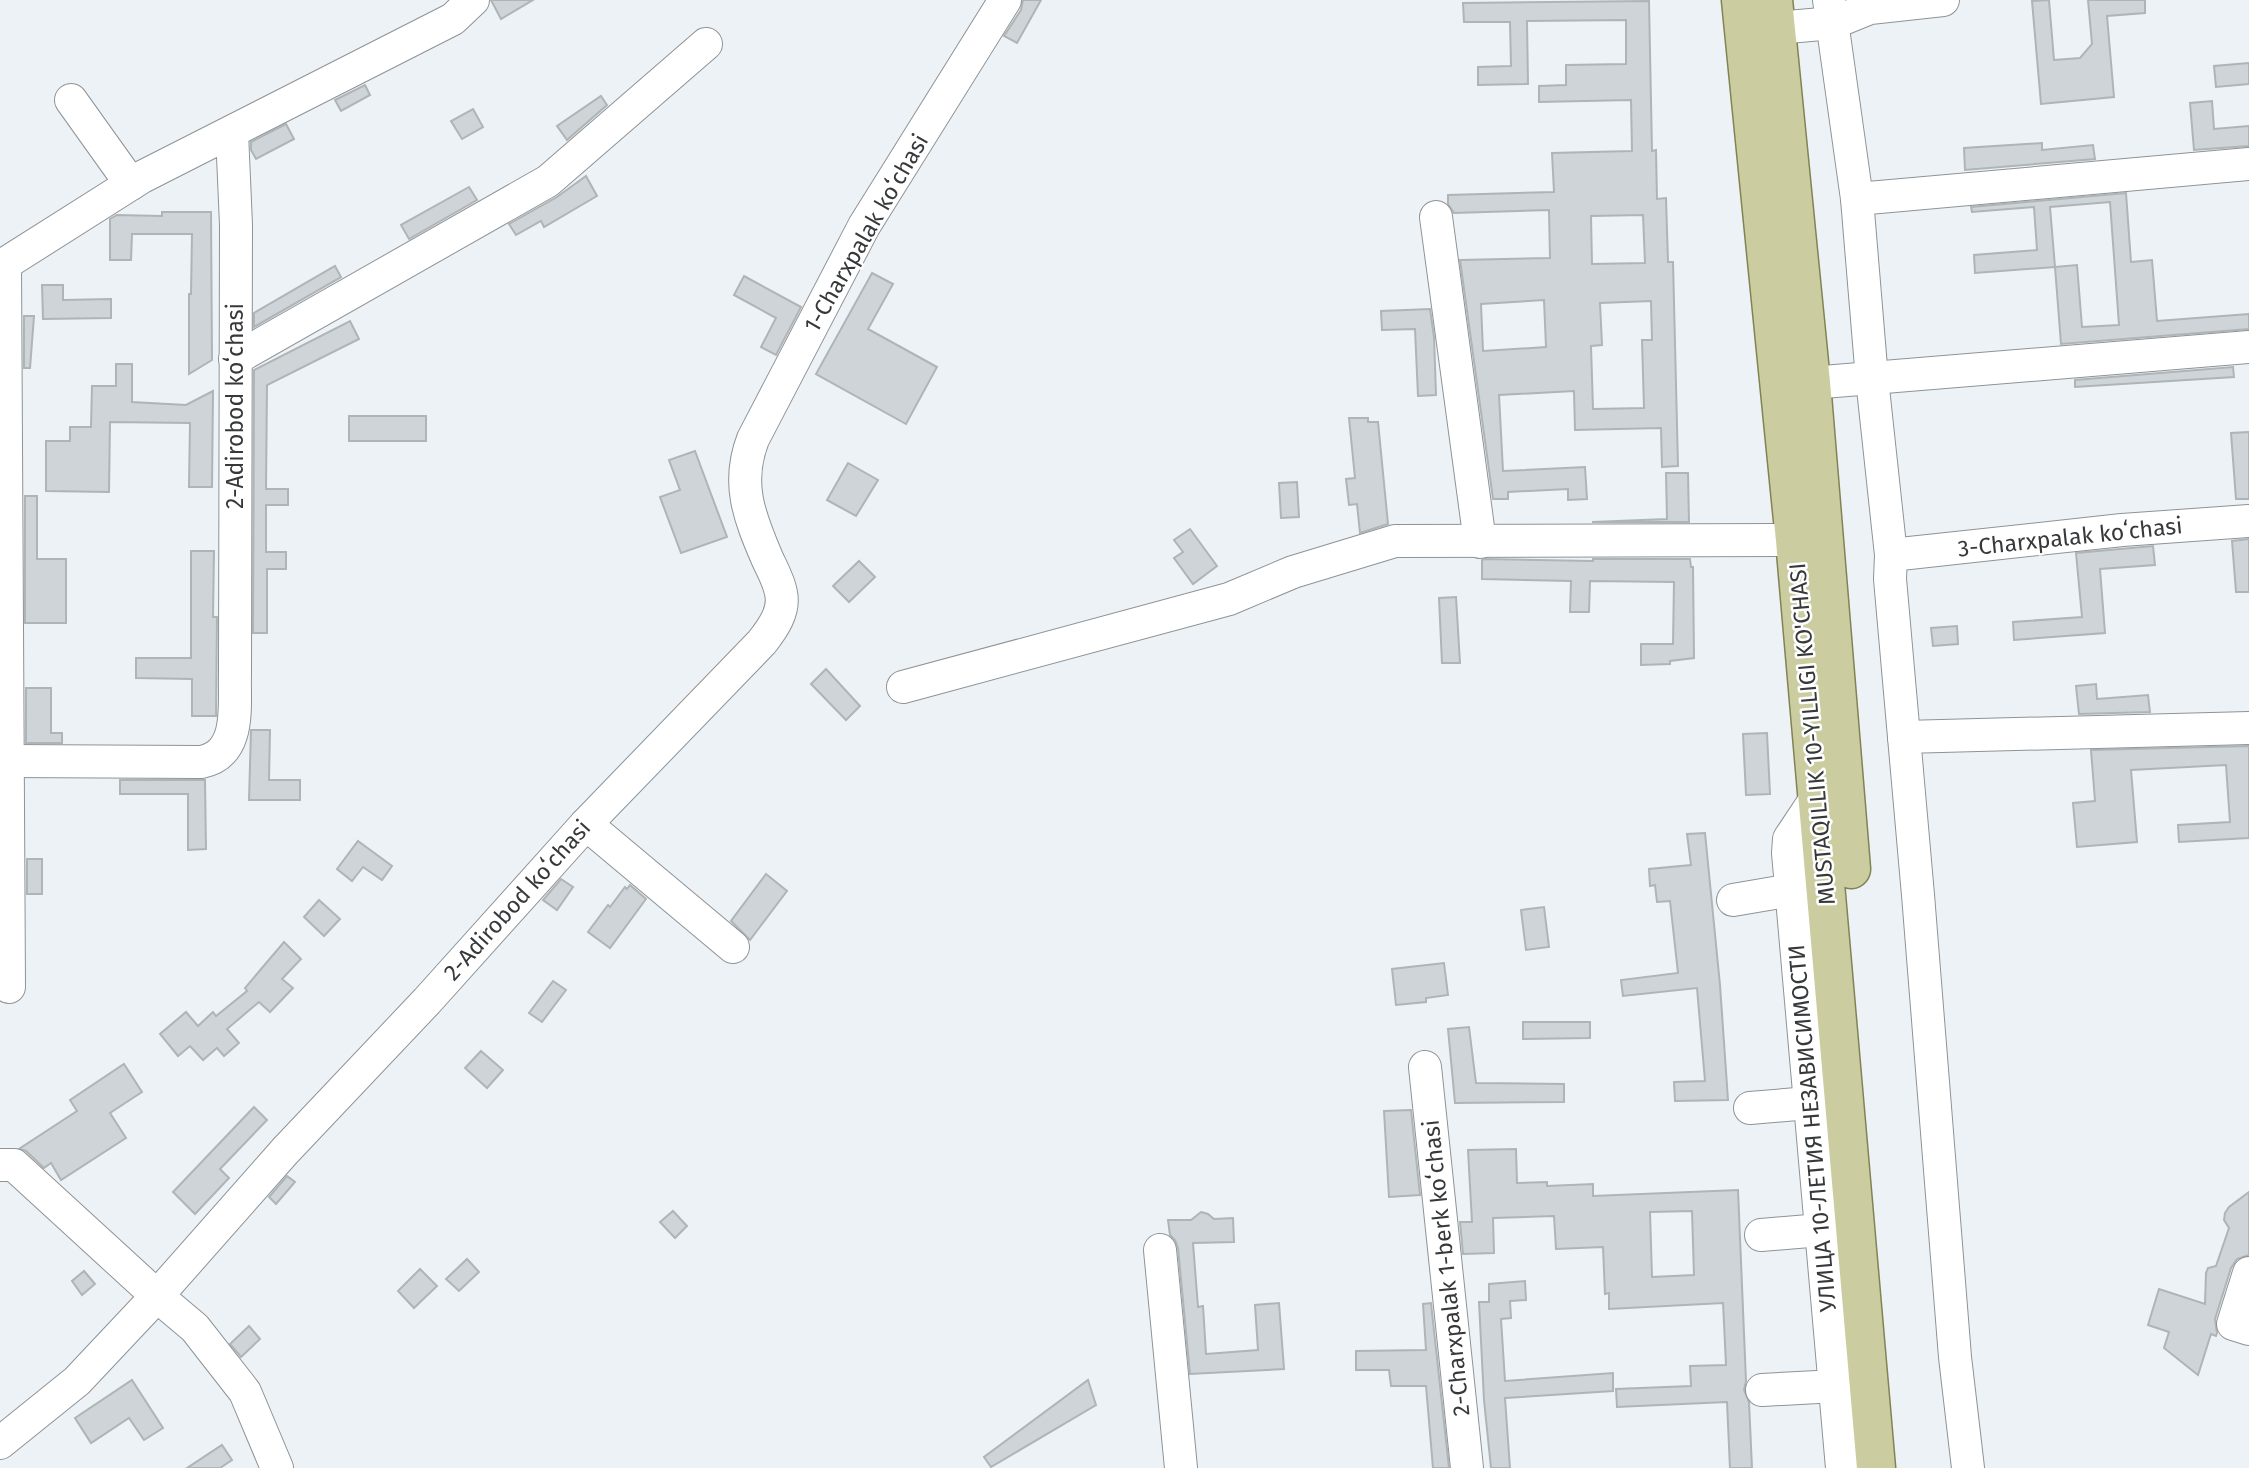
<svg xmlns="http://www.w3.org/2000/svg" width="2249" height="1468" viewBox="0 0 2249 1468" font-family="'Fira Sans',sans-serif">
<style>
.building{fill:#cfd4d8;stroke:#afb4b7;stroke-width:2;fill-rule:evenodd}
.lines{fill:none;stroke-linecap:round;stroke-linejoin:round}
.minor-casing{stroke:#8e9396;stroke-width:34}
.major-casing{stroke:#818353;stroke-width:41}
.minor{stroke:#fff;stroke-width:32}
.major{stroke:#cbcda0;stroke-width:38}
.labels{text-anchor:middle;dominant-baseline:central;stroke-width:5;stroke-linejoin:round;paint-order:stroke}
.street-label{font-size:23px;fill:#36383a;stroke:#fff}
</style>
<rect width="100%" height="100%" fill="#edf2f6"/>
<g class="building">
<polygon points="491,0 533,0 501,19"/>
<polygon points="1023,0 1041,0 1017,43 1004,36 1021,10"/>
<polygon points="2049,0 2054,60 2080,58 2092,44 2088,0 2145,0 2145,13 2107,16 2114,97 2041,104 2032,1"/>
<path d="M1649,1L1652,151L1656,150L1657,199L1666,198L1668,262H1673L1678,466L1662,467L1661,428L1575,430L1574,391L1499,395L1503,471L1585,467L1587,499L1568,500V489L1508,492V499H1493L1460,260L1550,258L1549,210L1454,213L1448,204V195L1554,192L1552,153L1632,151L1631,100L1539,102V86L1566,85V65L1626,64V20L1527,21L1528,84L1478,85V67L1511,66L1510,22H1464L1463,3ZM1643,215L1645,263L1592,264L1591,216ZM1544,300L1546,347L1483,351L1481,304ZM1651,301L1652,340H1642L1644,408L1593,409L1591,346L1602,345L1600,303Z"/>
<polygon points="2249,63 2249,84 2216,87 2214,66"/>
<polygon points="365,85 370,95 341,111 335,100"/>
<polygon points="601,96 607,105 567,140 557,126"/>
<polygon points="2212,101 2214,129 2249,126 2249,146 2194,150 2190,103"/>
<polygon points="473,109 483,127 462,139 451,121"/>
<polygon points="286,124 294,139 256,159 251,150 251,142"/>
<polygon points="2042,143 2042,150 2093,145 2095,159 1965,170 1964,148"/>
<polygon points="586,176 597,196 544,227 541,221 516,235 509,224 557,197"/>
<polygon points="469,187 477,200 409,239 401,225"/>
<path d="M2126,193L2131,262L2152,260L2157,321L2249,314V329L2061,344L2055,267L1975,273L1974,255L2037,250L2034,207L1972,212L1971,207ZM2110,202L2119,325L2082,327L2077,265L2055,267L2050,207Z"/>
<polygon points="162,212 211,212 212,360 189,374 189,294 191,294 192,234 132,234 131,260 110,260 110,219 117,215 162,216"/>
<polygon points="335,266 341,277 254,327 254,313"/>
<polygon points="872,273 893,284 868,329 937,367 906,424 816,374"/>
<polygon points="744,276 801,307 776,355 761,347 776,318 734,295"/>
<polygon points="42,285 63,285 63,300 111,299 111,318 43,319"/>
<polygon points="1430,309 1434,337 1436,395 1418,396 1415,329 1382,330 1381,311"/>
<polygon points="24,316 34,316 30,368 24,368"/>
<polygon points="350,321 359,339 267,385 266,489 288,489 288,505 266,505 266,552 286,552 286,569 267,569 267,633 253,633 254,370"/>
<polygon points="116,364 132,364 132,402 186,405 213,391 212,487 189,487 190,423 110,422 109,492 46,491 46,441 70,441 70,427 91,427 92,386 116,386"/>
<polygon points="2233,367 2234,377 2075,387 2075,380"/>
<rect x="349" y="416" width="77" height="25"/>
<polygon points="1349,418 1368,418 1368,422 1378,422 1388,524 1360,533 1357,504 1349,505 1346,479 1355,478"/>
<polygon points="2249,432 2249,499 2236,499 2231,433"/>
<polygon points="695,451 727,537 681,553 660,497 680,490 669,460"/>
<polygon points="848,463 878,480 856,516 827,500"/>
<polygon points="1666,473 1688,473 1689,522 1592,522 1667,519"/>
<polygon points="1297,482 1299,517 1281,518 1279,483"/>
<polygon points="25,496 37,496 37,559 66,559 66,623 25,623"/>
<polygon points="1190,529 1217,566 1193,584 1174,558 1183,552 1174,540"/>
<polygon points="2249,539 2249,592 2236,592 2232,541"/>
<polygon points="2153,546 2155,565 2100,569 2105,633 2014,640 2013,622 2082,617 2076,553"/>
<polygon points="191,551 214,551 213,617 217,617 216,716 192,716 192,679 136,678 136,658 191,658"/>
<polygon points="1485,559 1593,561 1593,559 1690,559 1691,567 1693,567 1694,658 1670,661 1670,664 1641,665 1641,644 1673,644 1674,582 1590,581 1589,612 1570,612 1571,581 1482,579 1482,560"/>
<polygon points="859,561 875,577 849,602 833,586"/>
<polygon points="1456,597 1460,663 1442,663 1439,598"/>
<polygon points="1957,626 1958,644 1933,646 1931,628"/>
<polygon points="826,669 860,706 846,720 811,684"/>
<polygon points="2096,684 2097,699 2148,695 2150,712 2079,714 2076,686"/>
<polygon points="26,688 51,688 51,733 62,733 62,743 26,743"/>
<polygon points="251,730 270,730 269,780 300,780 300,800 249,800"/>
<polygon points="1767,733 1770,794 1746,795 1743,734"/>
<polygon points="2249,746 2249,838 2179,842 2178,825 2230,822 2226,765 2131,770 2137,842 2077,847 2073,803 2095,801 2091,750"/>
<polygon points="120,780 205,780 206,849 188,850 188,794 120,794"/>
<polygon points="1705,833 1720,985 1728,1100 1675,1101 1674,1082 1705,1081 1697,988 1623,996 1621,980 1678,973 1670,901 1657,902 1655,885 1650,886 1649,869 1691,865 1687,834"/>
<polygon points="358,841 392,866 382,880 363,867 352,881 337,869"/>
<rect x="27" y="859" width="15" height="35"/>
<polygon points="766,874 787,891 750,940 731,921"/>
<polygon points="561,879 573,887 557,910 543,900"/>
<polygon points="630,885 646,899 610,948 588,932 608,905 610,907 625,887 627,889"/>
<polygon points="319,900 340,919 324,936 304,917"/>
<polygon points="1544,907 1549,947 1526,950 1521,910"/>
<polygon points="284,942 301,959 282,979 293,988 270,1012 259,1002 227,1029 239,1043 224,1056 217,1048 203,1060 190,1046 178,1056 160,1034 186,1012 198,1026 213,1012 216,1016 247,991 245,988"/>
<polygon points="1444,963 1448,995 1426,998 1426,1002 1396,1005 1392,969"/>
<polygon points="553,981 566,990 542,1022 529,1013"/>
<polygon points="1523,1022 1590,1022 1590,1038 1523,1039"/>
<polygon points="1469,1027 1476,1083 1564,1084 1564,1102 1455,1103 1448,1029"/>
<polygon points="481,1051 503,1070 487,1088 465,1068"/>
<polygon points="124,1064 142,1092 110,1113 126,1138 61,1180 51,1163 44,1168 26,1151 19,1149 77,1111 70,1100"/>
<polygon points="254,1107 267,1120 220,1169 229,1178 195,1214 173,1192"/>
<polygon points="1411,1110 1420,1195 1389,1197 1384,1111"/>
<path d="M1516,1149L1517,1183L1547,1182V1186L1593,1184V1196L1738,1190L1746,1381L1744,1390L1749,1402L1752,1468H1730L1727,1402L1617,1407L1616,1389L1691,1386L1690,1366L1726,1365L1723,1303L1609,1309V1293L1605,1294L1603,1247L1556,1249L1554,1216L1493,1218L1494,1253L1463,1254L1460,1222H1472L1468,1150ZM1692,1211L1694,1275L1652,1277L1650,1212Z"/>
<polygon points="287,1176 295,1182 276,1204 269,1197"/>
<polygon points="2249,1192 2249,1255 2237,1259 2231,1268 2215,1319 2217,1333 2216,1336 2211,1334 2198,1375 2164,1348 2169,1332 2148,1325 2159,1289 2205,1304 2206,1273 2208,1268 2216,1266 2229,1228 2224,1220 2225,1213 2229,1207"/>
<polygon points="673,1211 687,1226 675,1238 660,1222"/>
<polygon points="1201,1212 1208,1214 1214,1219 1233,1218 1234,1242 1193,1243 1198,1307 1203,1306 1206,1354 1258,1350 1255,1305 1279,1303 1284,1369 1190,1374 1178,1248 1175,1240 1170,1235 1168,1220 1191,1220"/>
<polygon points="467,1259 479,1272 459,1291 446,1279"/>
<polygon points="420,1269 437,1286 414,1308 398,1291"/>
<polygon points="84,1271 95,1284 82,1295 72,1281"/>
<polygon points="1525,1281 1526,1300 1510,1301 1511,1318 1501,1319 1505,1381 1613,1373 1613,1391 1505,1398 1510,1468 1491,1468 1484,1400 1479,1302 1489,1302 1489,1284"/>
<polygon points="1431,1303 1449,1468 1433,1468 1426,1386 1391,1386 1389,1370 1356,1370 1356,1351 1426,1350 1423,1304"/>
<polygon points="249,1326 260,1339 241,1357 230,1344"/>
<polygon points="132,1380 163,1428 144,1440 129,1418 91,1443 75,1418"/>
<polygon points="1088,1380 1096,1405 991,1467 984,1457"/>
<polygon points="222,1445 232,1460 220,1468 187,1468"/>
</g>
<g class="lines">
<g class="minor-casing">
<g id="minor">
<polyline points="1829,0 1857,199 1872,379 1891,555 1890,579 1918,895 1955,1357 1968,1468"/>
<polyline points="1776,28 1833,23 1870,8 1943,0"/>
<polyline points="71,100 131,184"/>
<polyline points="1857,199 2249,164"/>
<polyline points="1436,217 1480,542"/>
<polyline points="5,265 9,987"/>
<polyline points="0,267 142,177 453,19 473,0"/>
<polyline points="235,359 548,181 706,44"/>
<polyline points="1811,383 2249,347"/>
<polyline points="1891,555 2122,530 2249,521"/>
<polyline points="903,687 1229,599 1293,572 1395,541 1818,540"/>
<polyline points="1904,737 2249,728"/>
<path d="M7,761L201,762C242,754 234,706 235,673L236,225L232,133"/>
<polyline points="1817,797 1789,839 1788,853 1842,1468"/>
<polyline points="586,824 733,947"/>
<polyline points="1733,900 1791,890"/>
<polyline points="1425,1067 1467,1468"/>
<polyline points="1750,1108 1809,1103"/>
<polyline points="0,1165 14,1165 157,1296 195,1328 245,1392 277,1468"/>
<polyline points="1761,1235 1821,1230"/>
<polyline points="1160,1250 1181,1468"/>
<polyline points="2249,1273 2233,1324 2249,1329"/>
<polyline points="1762,1390 1836,1386"/>
<path d="M0,1443L77,1381L157,1296L285,1151L427,1001L586,824L762,642C773,628 785,611 781,593C779,581 772,569 767,558C749,516 736,483 753,439L864,226L1005,0"/>
</g>
</g>
<g class="major-casing">
<g id="major">
<polyline points="1741,0 1795,540 1876,1468"/>
<polyline points="1773,0 1811,383 1851,869"/>
</g>
</g>
<use href="#minor" class="minor"/>
<use href="#major" class="major"/>
</g>
<g class="labels">
<g class="street-label">
<text transform="translate(866 233) rotate(-60)">1-Charxpalak koʻchasi</text>
<text transform="translate(235 406) rotate(-90)">2-Adirobod koʻchasi</text>
<text transform="translate(2070 537) rotate(-6)">3-Charxpalak koʻchasi</text>
<text transform="translate(1812 734) rotate(-95)">MUSTAQILLIK 10-YILLIGI KO'CHASI</text>
<text transform="translate(517 900) rotate(-48)">2-Adirobod koʻchasi</text>
<text transform="translate(1812 1128) rotate(-95)">УЛИЦА 10-ЛЕТИЯ НЕЗАВИСИМОСТИ</text>
<text transform="translate(1446 1268) rotate(-96)">2-Charxpalak 1-berk koʻchasi</text>
</g>
</g>
</svg>
